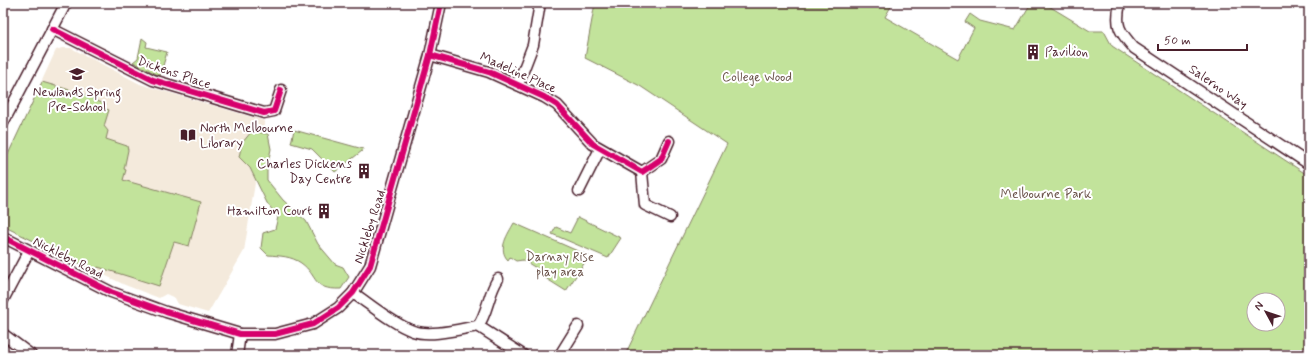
<svg xmlns="http://www.w3.org/2000/svg" width="1312" height="358" viewBox="0 0 1312 358" font-family="Mynerve,sans-serif">
<style>
.built{fill:#f4eadc}
.green{fill:#c2e39b;stroke:#868163;fill-rule:evenodd}
.lines{fill:none;stroke-linecap:round;stroke-linejoin:round}
.street-casing{stroke:#4a1f2b;stroke-width:13}
.street{stroke:#fff;stroke-width:10}
.cycleway-casing{stroke:#fff;stroke-width:8}
.cycleway{stroke:#d6006c;stroke-width:6}
.labels{text-anchor:middle;dominant-baseline:central;stroke-width:4;stroke-linejoin:round;paint-order:stroke}
.poi-label{font-size:13px;fill:#4a1f2b;stroke:#fff;text-anchor:start}
.street-label{font-size:13px;fill:#4a1f2b;stroke:#fff}
.park-label{font-size:13px;fill:#685047;stroke:#fff}
</style>
<rect width="100%" height="100%" fill="#fff"/>
<filter id="ink" filterUnits="userSpaceOnUse"><feTurbulence type="fractalNoise" baseFrequency=".025" numOctaves="2"/><feDisplacementMap in="SourceGraphic" scale="8" xChannelSelector="R" yChannelSelector="G"/><feConvolveMatrix kernelMatrix="1 2 1 2 8 2 1 2 1" color-interpolation-filters="sRGB"/></filter>
<g filter="url(#ink)">
<polygon class="built" points="62,48 71,48 140,84 265,121 244,251 208,313 178,304 175,298 166,294 159,298 125,285 3,226 3,165 56,50"/>
<g class="green">
<path d="M595,3H893L885,17L958,59L974,28L965,22L970,14L980,21L1015,30L1031,3H1044L1090,31H1104L1112,46L1309,176V355H625L727,144L640,86L585,58ZM1254,300H1278V324H1254Z"/>
<polygon points="142,38 147,42 146,47 167,52 160,76 133,62 138,58"/>
<polygon points="42,82 94,97 93,100 106,104 104,108 109,110 104,126 108,131 106,139 127,146 128,150 124,169 126,170 123,180 201,202 189,246 174,242 159,286 98,267 95,271 3,226 3,165"/>
<polygon points="294,130 363,149 362,151 335,172 312,149 291,143"/>
<path d="M252,131L268,134L271,149L267,168V180L283,200L306,221L318,244L335,264L343,267L349,277L341,289C311,290 319,276 301,263C291,256 280,256 268,255L261,248L263,233L275,229L278,217L267,203L250,168L239,157L242,143Z"/>
<polygon points="578,217 621,238 608,258 552,234 556,227 570,233"/>
<path d="M514,223L589,256L566,291L542,276L541,271L523,260L516,261L510,257L508,260C497,249 508,234 514,223Z"/>
</g>
<g class="lines">
<g class="street-casing">
<g id="street">
<path d="M1120,3C1115,26 1119,31 1134,48L1309,164"/>
<polyline points="52,29 153,80 264,113 274,111 281,90"/>
<polyline points="430,55 489,72 544,97 557,105 593,144 642,172 661,159 669,141"/>
<polyline points="518,84 533,45 540,3"/>
<polyline points="3,123 66,3"/>
<polyline points="642,172 645,205 670,217"/>
<polyline points="579,191 600,149"/>
<polyline points="3,237 111,292 166,312 240,334 275,334 313,324 338,308 353,293 370,266 430,55 441,3"/>
<path d="M353,293C371,305 393,324 413,331C430,337 460,329 478,326L523,355"/>
<polyline points="3,300 29,251"/>
<path d="M478,326C488,312 488,294 498,279"/>
<polyline points="3,334 31,355"/>
<polyline points="237,355 240,334"/>
<polyline points="560,355 578,326"/>
</g>
</g>
<use href="#street" class="street"/>
<g class="cycleway-casing">
<g id="cycleway">
<polyline points="52,29 153,80 264,113 274,111 281,90"/>
<polyline points="430,55 489,72 544,97 557,105 593,144 642,172 661,159 669,141"/>
<polyline points="3,237 111,292 166,312 240,334 275,334 313,324 338,308 353,293 370,266 430,55 441,3"/>
</g>
</g>
<use href="#cycleway" class="cycleway"/>
</g>
</g>
<defs>
<g id="building-bare" transform="scale(1.2)"><path d="M-4-6H4V6H1V3H-1V6H-4ZM-2.5-4.3h1.7v1.8h-1.7ZM.8-4.3h1.7v1.8H.8ZM-2.5-1h1.7V.8h-1.7ZM.8-1h1.7V.8H.8Z" fill="#4a1f2b" stroke="#fff" stroke-width="2.5" paint-order="stroke"/></g>
<g id="school-bare" transform="scale(1.2)"><path d="M0-5L7-2L0 1L-7-2ZM-4 1L0 2.5L4 1V4Q0 6-4 4Z" fill="#4a1f2b" stroke="#fff" stroke-width="2.5" paint-order="stroke"/></g>
<g id="library-bare" transform="scale(1.2)"><path d="M-6-4Q-3-5.5-.7-3.5V5Q-3 3-6 4ZM6-4Q3-5.5 .7-3.5V5Q3 3 6 4Z" fill="#4a1f2b" stroke="#fff" stroke-width="2.5" paint-order="stroke"/></g>
</defs>
<g fill-rule="evenodd">
<use href="#building-bare" x="1033" y="52"/>
<use href="#school-bare" x="77" y="74"/>
<use href="#library-bare" x="188" y="135"/>
<use href="#building-bare" x="364" y="171"/>
<use href="#building-bare" x="324" y="211"/>
</g>
<g class="labels">
<g class="poi-label">
<text x="1045" y="52">Pavilion</text>
<text x="77" y="92" text-anchor="middle">Newlands Spring<tspan x="77" dy="15">Pre-School</tspan></text>
<text x="200" y="128">North Melbourne<tspan x="200" dy="15">Library</tspan></text>
<text x="352" y="164" text-anchor="end">Charles Dickens<tspan x="352" dy="15">Day Centre</tspan></text>
<text x="312" y="211" text-anchor="end">Hamilton Court</text>
</g>
<g class="street-label">
<text transform="translate(174 73) rotate(19)">Dickens Place</text>
<text transform="translate(518 73) rotate(24)">Madeline Place</text>
<text transform="translate(1218 87) rotate(34)">Salerno Way</text>
<text transform="translate(370 227) rotate(-72)">Nickleby Road</text>
<text transform="translate(68 258) rotate(27)">Nickleby Road</text>
</g>
<g class="park-label">
<text x="757" y="77">College Wood</text>
<text x="1046" y="194">Melbourne Park</text>
<text x="560" y="257">Darnay Rise<tspan x="560" dy="15">play area</tspan></text>
</g>
</g>
<rect width="1312" height="358" fill="none" stroke="#fff" stroke-width="16"/>
<rect x="8" y="8" width="1296" height="342" fill="none" stroke="#4a1f2b" stroke-width="1.5" filter="url(#ink)"/>
<g transform="translate(1266 312) rotate(310)"><circle r="19" fill="#ffffff" stroke="#b7a5aa"/>
<path d="M0-3L7 15L0 10L-7 15Z" fill="#4a1f2b"/>
<text y="-6" font-size="11" font-weight="bold" text-anchor="middle" fill="#4a1f2b">N</text>
</g>
<path d="M1158 44v6h89v-6" fill="none" stroke="#4a1f2b" stroke-width="2"/>
<text x="1164" y="44" font-size="12" fill="#4a1f2b" stroke="#ffffff" stroke-width="3" paint-order="stroke">50 m</text>
</svg>
